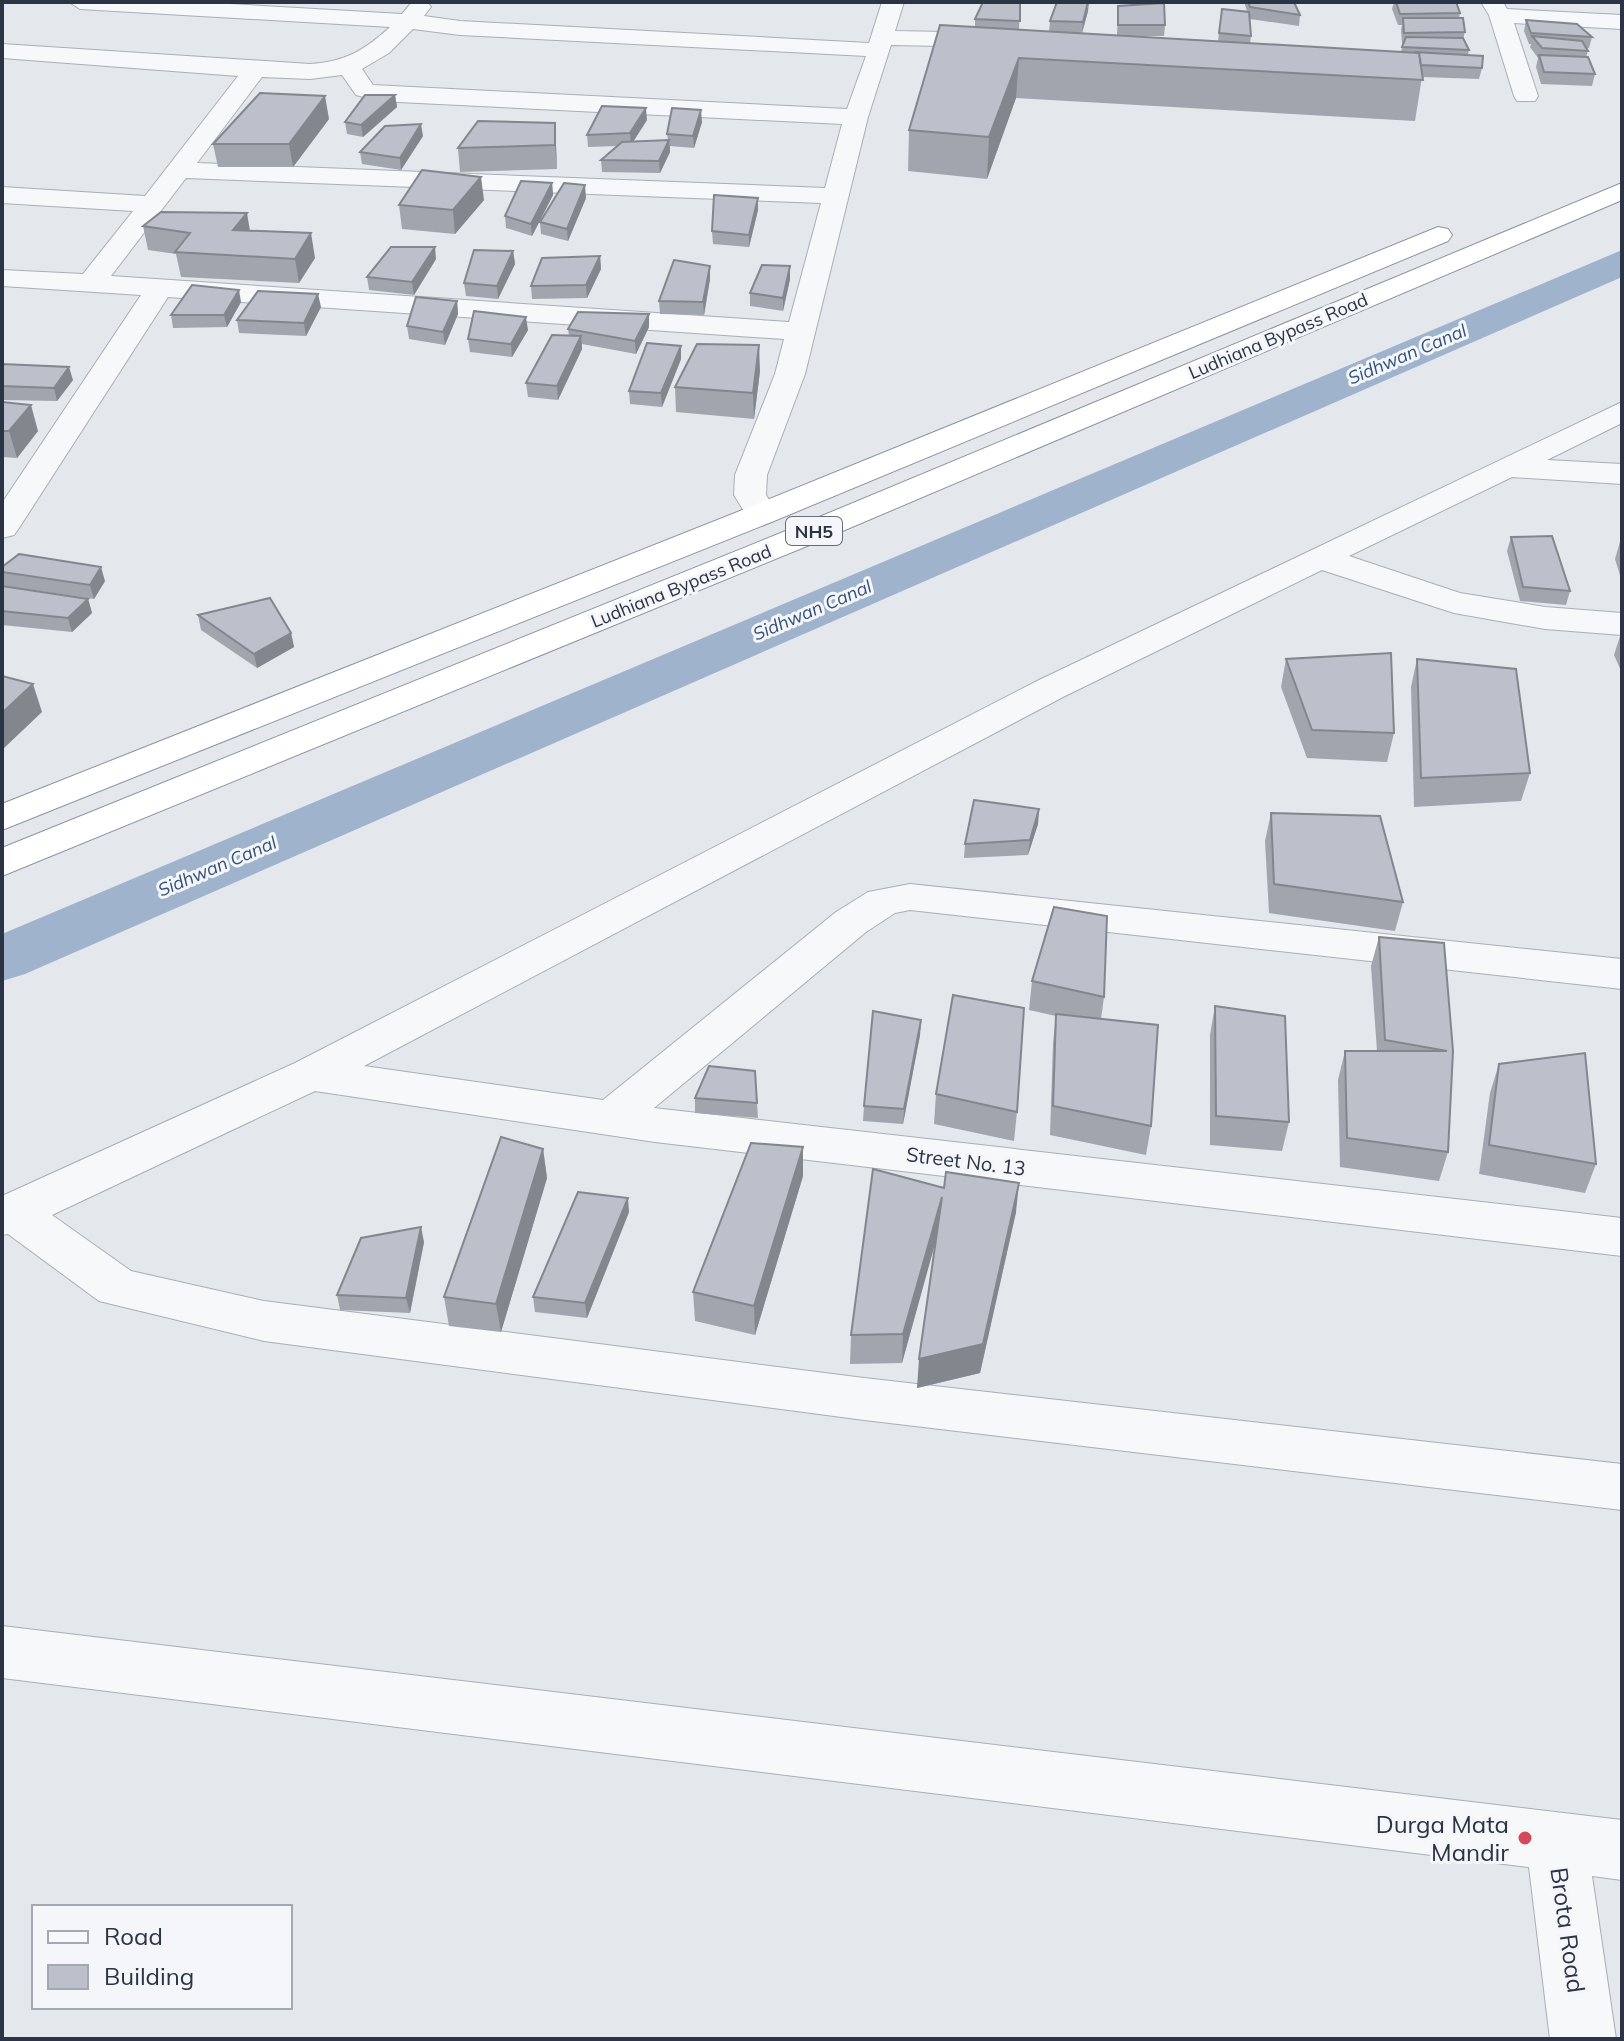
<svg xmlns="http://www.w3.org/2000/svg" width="1624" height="2041" viewBox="0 0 1624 2041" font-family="Mulish,sans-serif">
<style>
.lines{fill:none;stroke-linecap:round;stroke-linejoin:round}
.canal{fill:#9fb4cc;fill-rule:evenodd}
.minor-casing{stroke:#a9aeb7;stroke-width:2}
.highway-casing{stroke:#8b94a3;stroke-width:2}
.minor{fill:#f7f8fa;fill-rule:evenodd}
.highway{fill:#fff;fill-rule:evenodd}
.wall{fill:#a1a5ae}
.shaded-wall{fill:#83868d}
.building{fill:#bbc0ca;stroke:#83868d;stroke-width:2}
.poi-dot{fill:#d1495b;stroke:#f4f6f9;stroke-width:3}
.labels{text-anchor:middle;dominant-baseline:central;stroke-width:6;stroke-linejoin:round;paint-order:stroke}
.far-street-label{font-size:18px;fill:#2b3445;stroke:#f4f6f9}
.far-water-label{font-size:18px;font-style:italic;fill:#34527a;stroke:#f4f6f9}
.shield{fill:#f4f6f9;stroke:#676e7b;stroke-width:2}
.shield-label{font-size:18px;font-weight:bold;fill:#2b3445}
.street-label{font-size:20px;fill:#2b3445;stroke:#f4f6f9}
.near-poi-label{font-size:24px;fill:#2b3445;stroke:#f4f6f9;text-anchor:end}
.near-street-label{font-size:24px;fill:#2b3445;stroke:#f4f6f9}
</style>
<rect width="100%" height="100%" fill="#e4e7ec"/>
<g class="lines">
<polygon class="canal" points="1622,250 1622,277 25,974 2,981 2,934"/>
<g class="minor-casing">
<g id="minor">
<path d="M69,2H195L402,14L412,2H427L431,7L424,16L460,21L869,43L882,2H904L895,31L995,33L1003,35L1006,40L1003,45L995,47L891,45L868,117L805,374L767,475L766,495L779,514L774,521L762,524L750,521L734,495L735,475L775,374L784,339L168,297L19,528L14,535L2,538V503L141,295L2,286V270L83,274L133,211L2,203V187L145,196L238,76L2,58V44L310,64C345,62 365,50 390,27L80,9ZM413,29L460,35L866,56L847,109L373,85L362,69L389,53ZM342,75L356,95L378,101L842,124L825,188L197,163L262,77L310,79ZM186,178L821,203L789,322L111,276Z"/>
<polygon points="1481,2 1503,2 1507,9 1622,15 1622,29 1514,23 1538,96 1535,101 1517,101 1514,96 1489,15"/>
<polygon points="1622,402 1622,423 1547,460 1622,464 1622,484 1512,477 1349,556 1460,593 1545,607 1622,613 1622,635 1545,629 1454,613 1322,570 1063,697 364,1066 603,1100 836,912 868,892 910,884 1622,959 1622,989 910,910 895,913 866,932 654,1108 1622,1218 1622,1256 655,1142 315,1091 52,1215 131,1271 264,1301 864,1378 1622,1464 1622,1510 864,1420 264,1341 99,1301 8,1234 2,1235 2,1196 295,1063 1037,681"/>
<polygon points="2,1626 1622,1820 1622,1880 1592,1876 1616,2039 1550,2039 1529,1867 2,1678"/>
</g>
</g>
<g class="highway-casing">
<g id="highway">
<polygon points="1622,183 1622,200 812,544 2,876 2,848 788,530"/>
<polygon points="1438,227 1448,229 1452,235 1448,241 774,521 2,830 2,804 750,507"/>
</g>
</g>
<use href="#minor" class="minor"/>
<use href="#highway" class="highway"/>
</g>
<g class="wall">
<polygon points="1020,2 1019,30 1049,32 1050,21 1088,11 1082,33 1117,35 1118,6 1165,25 1164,36 1133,36 1218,41 1222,9 1247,11 1244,2 1294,2 1300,15 1299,26 1250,19 1251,36 1250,43 1401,52 1403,44 1402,44 1401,30 1402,25 1398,25 1392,9 1394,2 1451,2 1460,13 1459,18 1465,32 1463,39 1469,50 1468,55 1482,68 1479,79 1422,77 1415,121 1016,98 987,179 908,171 909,130 975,27 975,19"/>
<polygon points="1526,20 1592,37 1589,48 1586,48 1588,51 1586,57 1595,74 1592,86 1541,84 1536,67 1538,58 1530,47 1531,44 1529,44 1524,31"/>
<polygon points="395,95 397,107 363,137 347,134 345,122"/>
<polygon points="329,119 293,167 218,167 213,144"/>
<polygon points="647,120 633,142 668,140 667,134 702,122 694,148 670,146 670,152 660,173 602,172 601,160 618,146 588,147 587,135"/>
<polygon points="555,123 557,169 460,172 458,148"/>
<polygon points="423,136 401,170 362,164 360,152"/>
<polygon points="552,183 553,195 532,236 506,228 505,216"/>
<polygon points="586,198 568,241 541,234 540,222"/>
<polygon points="758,198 758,210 749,247 713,244 712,231"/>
<polygon points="484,200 455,234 402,229 399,205"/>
<polygon points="143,226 250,231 315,258 299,283 181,277 176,254 148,250"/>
<polygon points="513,251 515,264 498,299 466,296 464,283"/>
<polygon points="600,256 601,269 587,298 532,299 531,286"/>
<polygon points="436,259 414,295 369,290 367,277"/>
<polygon points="790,266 790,279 783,311 750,306 750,293"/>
<polygon points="710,279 704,315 660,314 659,301"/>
<polygon points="457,301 458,314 445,345 409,339 407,326"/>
<polygon points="241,302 227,327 173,328 171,315"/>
<polygon points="321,307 306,336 239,333 237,320"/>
<polygon points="649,327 636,354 582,344 582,349 558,400 528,397 526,383 569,336 568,329"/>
<polygon points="528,330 512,357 470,352 468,339"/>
<polygon points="681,346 681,359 662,407 630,404 629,391"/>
<polygon points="2,364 73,380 57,401 2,400"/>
<polygon points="760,371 754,419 676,412 675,387"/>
<polygon points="2,402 38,431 17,458 2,457"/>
<polygon points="1622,535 1622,582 1615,559"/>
<polygon points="1511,537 1570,591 1566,605 1520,601 1507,551"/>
<polygon points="2,567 105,581 94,599 5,586 88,599 92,613 72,632 2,625"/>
<polygon points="198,615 291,633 294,647 257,668 201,630"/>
<polygon points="1622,630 1622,673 1614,655"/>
<polygon points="1286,659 1394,733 1387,762 1307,758 1281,687"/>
<polygon points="1417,659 1530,773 1521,801 1414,807 1411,687"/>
<polygon points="1039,809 1038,824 1028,855 964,858 965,844"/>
<polygon points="1271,813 1403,902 1395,931 1269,913 1265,841"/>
<polygon points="1379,937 1444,943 1448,1152 1439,1181 1340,1167 1338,1080 1345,1051 1377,1051 1371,966"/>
<polygon points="1032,981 1104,997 1101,1019 1151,1126 1146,1155 1050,1135 1053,1043 1056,1016 1029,1010"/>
<polygon points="1215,1006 1289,1122 1282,1151 1210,1145 1210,1035"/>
<polygon points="921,1020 920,1035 903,1124 863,1121 864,1106"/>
<polygon points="1499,1064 1596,1164 1585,1193 1479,1174 1490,1093"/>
<polygon points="936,1094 1017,1112 1014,1141 934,1124"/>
<polygon points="695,1098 757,1103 758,1118 695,1113"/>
<polygon points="1622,1110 1622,1131 1620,1116"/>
<polygon points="543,1149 547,1178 501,1332 449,1326 444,1297"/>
<polygon points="873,1169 1016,1212 980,1373 917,1388 935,1242 902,1363 850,1364 851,1335"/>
<polygon points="803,1176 755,1335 695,1321 693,1292"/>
<polygon points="629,1212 587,1318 535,1312 533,1297"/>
<polygon points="424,1242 410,1313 340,1310 337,1295"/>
</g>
<g class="shaded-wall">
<polygon points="1089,2 1088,11 1082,33 1083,22"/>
<polygon points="1019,58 1016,98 987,179 989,137"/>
<polygon points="395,95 397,107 363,137 361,125"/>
<polygon points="325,96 329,119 293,167 289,144"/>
<polygon points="646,108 647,120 631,145 630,133"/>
<polygon points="701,110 702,122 694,148 693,136"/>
<polygon points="555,123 557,169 555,145"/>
<polygon points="421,124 423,136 401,170 400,158"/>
<polygon points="669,140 670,152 660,173 659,161"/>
<polygon points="481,177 484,200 455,234 453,210"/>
<polygon points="552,183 553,195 532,236 531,224"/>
<polygon points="585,185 586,198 568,241 567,229"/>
<polygon points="758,198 758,210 749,247 749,235"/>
<polygon points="247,213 251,237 233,230"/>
<polygon points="311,233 315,258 299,283 295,259"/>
<polygon points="435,247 436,259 414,295 412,282"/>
<polygon points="513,251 515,264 498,299 497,286"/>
<polygon points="600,256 601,269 587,298 586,285"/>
<polygon points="710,266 710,279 704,315 703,302"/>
<polygon points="790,266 790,279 783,311 783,298"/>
<polygon points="239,290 241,302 227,327 224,315"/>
<polygon points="318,294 321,307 306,336 304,323"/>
<polygon points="457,301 458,314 445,345 443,332"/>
<polygon points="649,314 649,327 636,354 635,341"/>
<polygon points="526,317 528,330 512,357 511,344"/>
<polygon points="581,336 582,349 558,400 557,386"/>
<polygon points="759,345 760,371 754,419 753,393"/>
<polygon points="681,346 681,359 662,407 661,393"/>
<polygon points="69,367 73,380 57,401 54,388"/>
<polygon points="31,405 38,431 17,458 9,431"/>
<polygon points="101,567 105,581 94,599 90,585"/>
<polygon points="88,599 92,613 72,632 68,618"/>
<polygon points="291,633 294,647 257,668 254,654"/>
<polygon points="33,684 42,712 2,750 2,713"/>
<polygon points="1039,809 1038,824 1028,855 1030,840"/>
<polygon points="921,1020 920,1035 903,1124 904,1109"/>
<polygon points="803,1147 803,1176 755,1335 754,1306"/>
<polygon points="543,1149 547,1178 501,1332 496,1304"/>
<polygon points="1019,1183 1016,1212 980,1373 917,1388 919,1359"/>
<polygon points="942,1197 940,1226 902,1363 903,1334"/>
<polygon points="628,1198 629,1212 587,1318 585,1303"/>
<polygon points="421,1227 424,1242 410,1313 406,1298"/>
</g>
<g class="building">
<polygon points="983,2 1020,2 1020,21 975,19"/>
<polygon points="1057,2 1088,2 1083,22 1050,21"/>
<polygon points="1248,2 1294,2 1300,15 1250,7"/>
<polygon points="1396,2 1456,2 1460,13 1400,14"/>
<polygon points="1164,3 1165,25 1118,25 1118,6"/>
<polygon points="1222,9 1249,12 1251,36 1219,33"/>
<polygon points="1403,18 1463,18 1465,32 1404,33"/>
<polygon points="1526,20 1577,24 1592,37 1531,33"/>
<polygon points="940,25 1419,53 1423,80 1019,58 989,137 909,130"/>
<polygon points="1532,36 1582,41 1588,51 1542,48"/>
<polygon points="1406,37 1463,38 1469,50 1402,47"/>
<polygon points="1414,52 1483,56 1482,68 1421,65 1419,53"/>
<polygon points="1539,55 1588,57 1595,74 1544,72"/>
<polygon points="260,93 325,96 289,144 213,144"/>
<polygon points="365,95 395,95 361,125 345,122"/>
<polygon points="602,106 646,108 630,133 587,135"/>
<polygon points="672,108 701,110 693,136 667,134"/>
<polygon points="478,121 555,123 555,145 458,148"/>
<polygon points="421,124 400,158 360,152 385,126"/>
<polygon points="669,140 659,161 601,160 622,142"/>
<polygon points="422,170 481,177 453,210 399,205"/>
<polygon points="521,181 552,183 531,224 505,216"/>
<polygon points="564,183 585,185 567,229 540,222"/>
<polygon points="714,195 758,198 749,235 712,231"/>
<polygon points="161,212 247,213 233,230 311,233 295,259 175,252 190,233 143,226"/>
<polygon points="391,247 435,247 412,282 367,277"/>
<polygon points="474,250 513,251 497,286 464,283"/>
<polygon points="600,256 586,285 531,286 542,258"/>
<polygon points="674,260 710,266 703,302 659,301"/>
<polygon points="762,265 790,266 783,298 750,293"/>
<polygon points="192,285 239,290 224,315 171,315"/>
<polygon points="258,291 318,294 304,323 237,320"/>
<polygon points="416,297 457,301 443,332 407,326"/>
<polygon points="474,311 526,317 511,344 468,339"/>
<polygon points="578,312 649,314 635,341 568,329"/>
<polygon points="552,335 581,336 557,386 526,383"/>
<polygon points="647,343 681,346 661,393 629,391"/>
<polygon points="697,344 759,345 753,393 675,387"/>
<polygon points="2,364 69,367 54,388 2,386"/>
<polygon points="2,402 31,405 9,431 2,431"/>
<polygon points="1552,536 1570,591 1523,587 1511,537"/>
<polygon points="19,554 101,567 90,585 2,572 2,567"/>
<polygon points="2,586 88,599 68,618 2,611"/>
<polygon points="270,598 291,633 254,654 198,615"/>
<polygon points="1391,653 1394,733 1312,730 1286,659"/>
<polygon points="1417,659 1516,669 1530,773 1421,778"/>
<polygon points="2,676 33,684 2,713"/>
<polygon points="974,800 1039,809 1030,840 965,844"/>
<polygon points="1271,813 1380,816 1403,902 1274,884"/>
<polygon points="1054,907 1107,916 1104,997 1032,981"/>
<polygon points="1379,937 1444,943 1453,1051 1448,1152 1347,1138 1345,1051 1447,1051 1385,1040"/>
<polygon points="953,995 1024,1008 1017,1112 936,1094"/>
<polygon points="1215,1006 1285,1016 1289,1122 1216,1116"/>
<polygon points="873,1011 921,1020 904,1109 864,1106"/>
<polygon points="1056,1014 1158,1025 1151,1126 1053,1106"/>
<polygon points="1585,1053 1596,1164 1489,1145 1499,1064"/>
<polygon points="709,1066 755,1071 757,1103 695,1098"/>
<polygon points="501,1137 543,1149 496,1304 444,1297"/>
<polygon points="751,1143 803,1147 754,1306 693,1292"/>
<polygon points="873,1169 944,1188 946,1172 1019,1183 983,1344 919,1359 942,1197 903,1334 851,1335"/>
<polygon points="578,1192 628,1198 585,1303 533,1297"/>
<polygon points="421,1227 406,1298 337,1295 361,1238"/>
</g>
<circle class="poi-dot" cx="1525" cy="1838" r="8"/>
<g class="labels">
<g class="far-street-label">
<text transform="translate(1278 336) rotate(-23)">Ludhiana Bypass Road</text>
<text transform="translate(681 586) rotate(-22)">Ludhiana Bypass Road</text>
</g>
<g class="far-water-label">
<text transform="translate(1407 354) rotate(-23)">Sidhwan Canal</text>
<text transform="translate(812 610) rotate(-23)">Sidhwan Canal</text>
<text transform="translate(217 866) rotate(-23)">Sidhwan Canal</text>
</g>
<rect class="shield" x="786" y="517" width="56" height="28" rx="6"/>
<g class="shield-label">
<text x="814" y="531">NH5</text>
</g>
<g class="street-label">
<text transform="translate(966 1161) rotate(7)">Street No. 13</text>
</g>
<g class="near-poi-label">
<text x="1509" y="1824">Durga Mata<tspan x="1509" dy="28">Mandir</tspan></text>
</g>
<g class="near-street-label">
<text transform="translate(1568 1930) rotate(82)">Brota Road</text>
</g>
</g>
<rect width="1624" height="2041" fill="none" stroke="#2b3445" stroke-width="8"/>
<rect x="32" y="1905" width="260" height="104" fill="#f4f6f9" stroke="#a4a8b1" stroke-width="2"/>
<rect x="48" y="1931" width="40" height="12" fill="#f7f8fa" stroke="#a4a8b1" stroke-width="2"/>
<text x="104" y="1945" font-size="24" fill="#2b3445">Road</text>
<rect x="48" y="1965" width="40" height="24" fill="#bbc0ca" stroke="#a4a8b1" stroke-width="2"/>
<text x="104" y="1985" font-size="24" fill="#2b3445">Building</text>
</svg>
